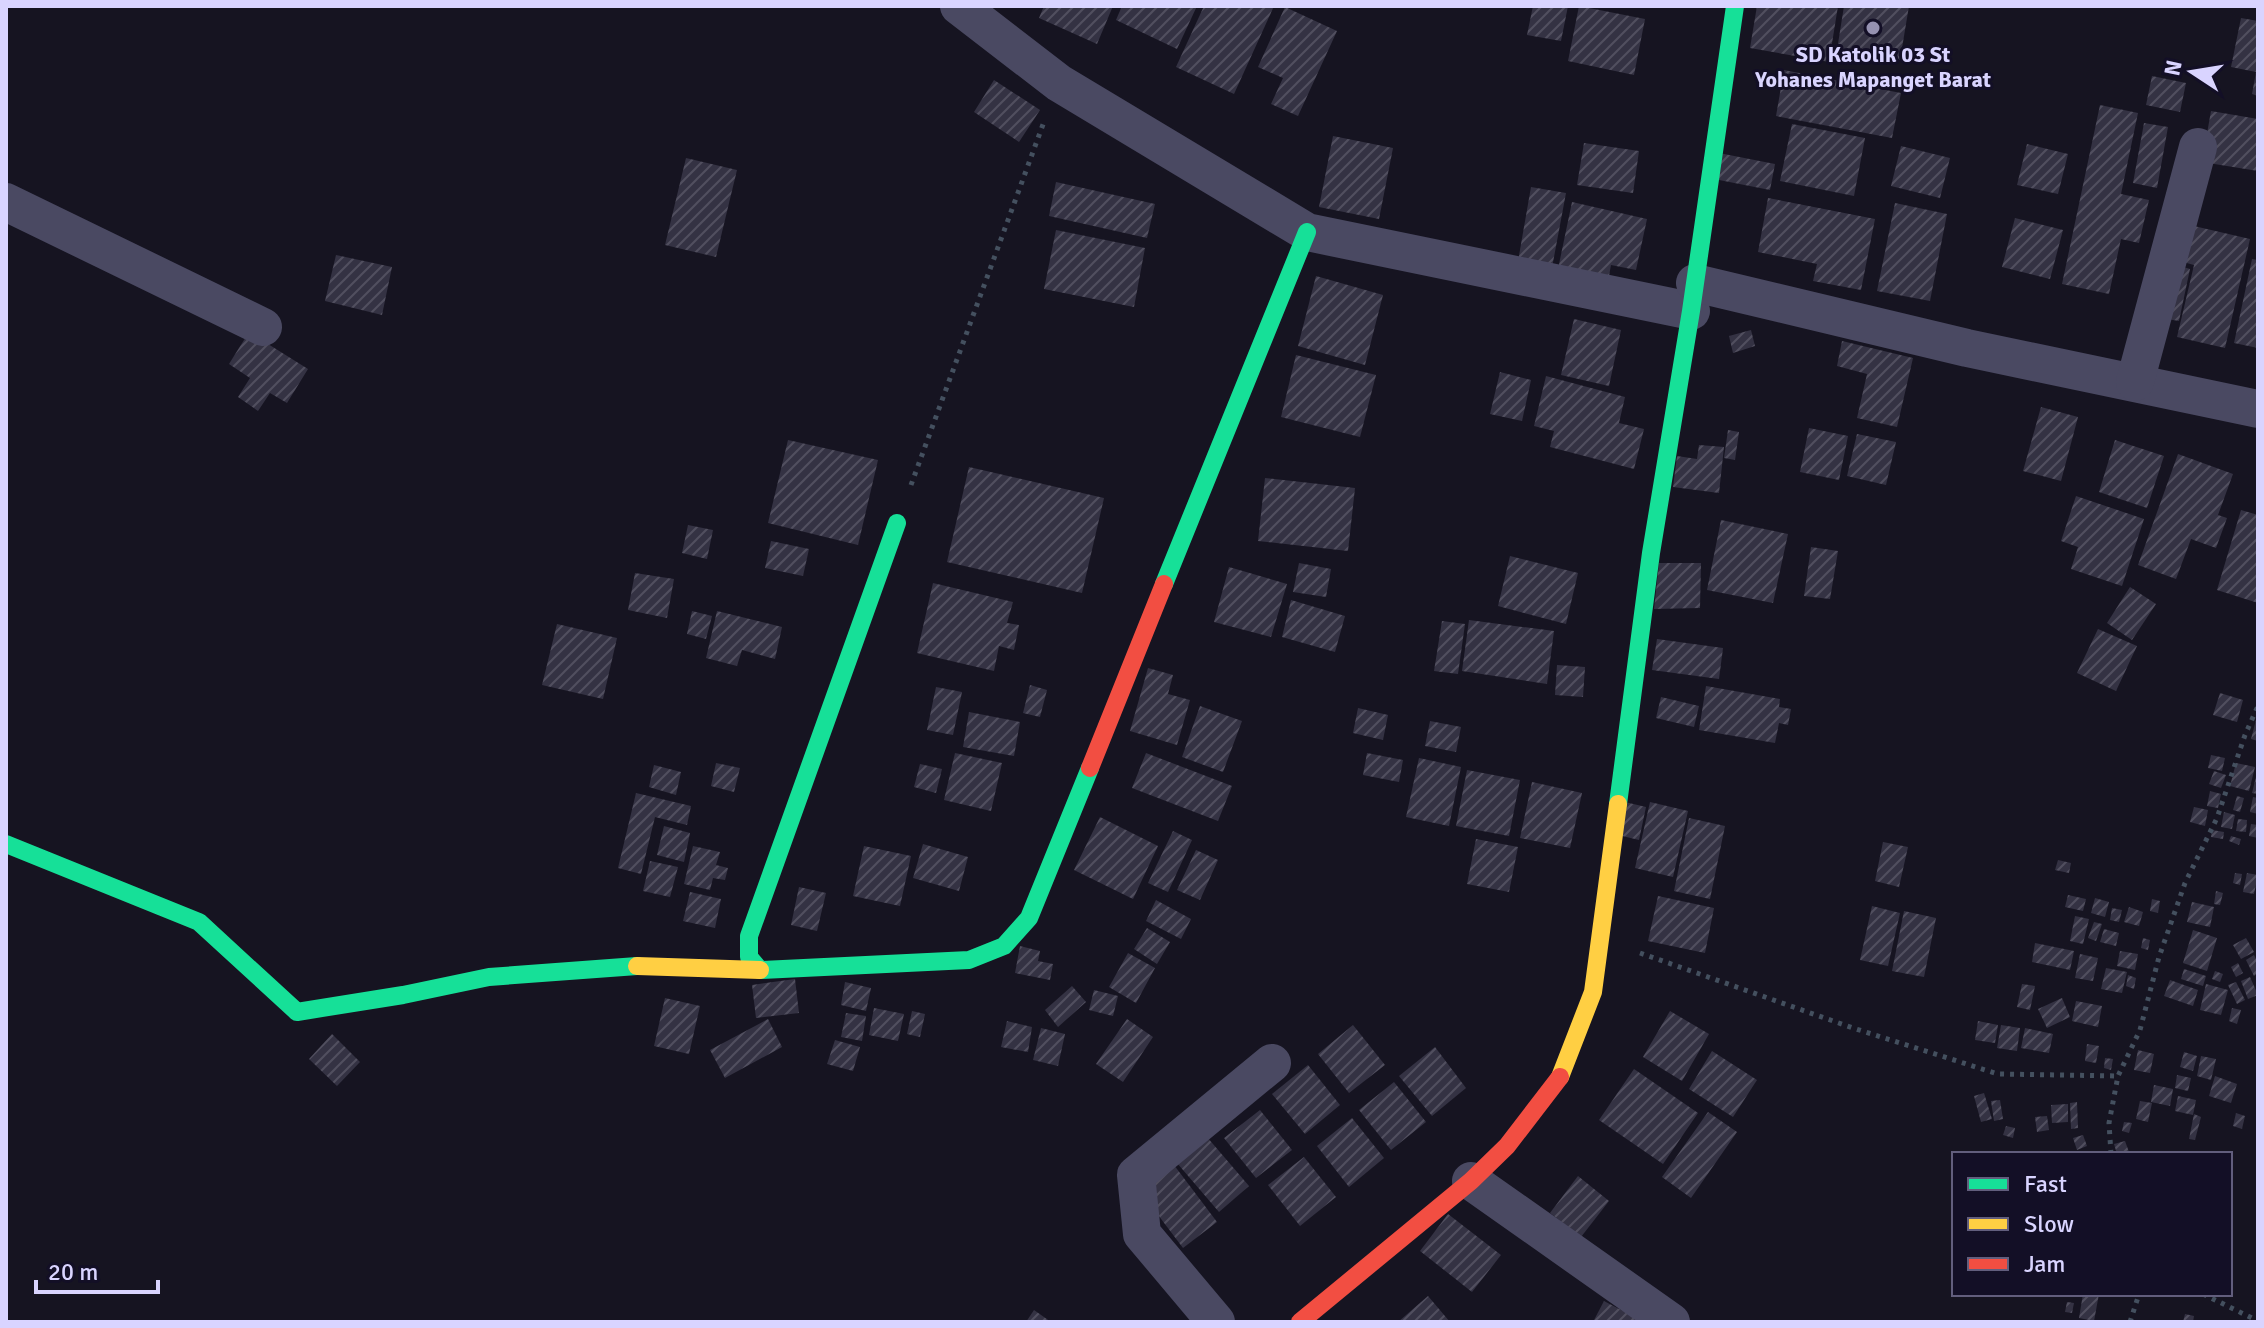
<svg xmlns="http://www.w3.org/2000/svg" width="2264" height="1328" viewBox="0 0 2264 1328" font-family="Signika,sans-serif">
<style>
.building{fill:url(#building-hatch)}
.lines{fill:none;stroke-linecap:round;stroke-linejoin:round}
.path{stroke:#44505f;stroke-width:5;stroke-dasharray:4 6;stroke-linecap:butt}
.street{stroke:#4a4962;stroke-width:38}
.fast{stroke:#16e098;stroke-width:18}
.slow{stroke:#ffcf43;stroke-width:18}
.jam{stroke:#f24e42;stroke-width:18}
.poi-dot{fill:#9591b1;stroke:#130f26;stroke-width:3}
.labels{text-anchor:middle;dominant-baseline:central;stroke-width:6;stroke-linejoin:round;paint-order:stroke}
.poi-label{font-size:22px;font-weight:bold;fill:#d9d4ff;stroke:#130f26}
</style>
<defs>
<pattern id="building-hatch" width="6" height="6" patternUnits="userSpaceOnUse" patternTransform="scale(2)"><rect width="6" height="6" fill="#343243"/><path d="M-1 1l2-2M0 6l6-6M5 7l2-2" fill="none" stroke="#514f5f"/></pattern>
</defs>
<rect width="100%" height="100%" fill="#161421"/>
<g class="building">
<polygon points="1044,6 1113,6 1097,44 1039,18"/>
<polygon points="1122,6 1197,6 1177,49 1116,20"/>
<polygon points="1204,6 1274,6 1234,94 1176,67"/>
<polygon points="1533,6 1568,6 1561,41 1527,35"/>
<polygon points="1579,6 1645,19 1634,75 1568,61"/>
<polygon points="1757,6 1838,6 1829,62 1750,48"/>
<polygon points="1844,6 1909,6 1900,60 1837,50"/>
<polygon points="1285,7 1337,31 1298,116 1271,104 1283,78 1258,67"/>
<polygon points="2241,18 2258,21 2258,96 2252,94 2256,72 2231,67"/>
<polygon points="1784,70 1901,93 1892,138 1776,116"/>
<polygon points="2152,76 2186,83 2180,112 2146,105"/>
<polygon points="994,80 1040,110 1019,142 974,112"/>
<polygon points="2100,105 2138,113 2121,194 2149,200 2139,243 2121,239 2109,294 2062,284"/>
<polygon points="2211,111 2258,119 2258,171 2202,162"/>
<polygon points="2144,123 2168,127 2157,188 2133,183"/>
<polygon points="1792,124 1865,138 1854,196 1780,181"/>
<polygon points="1333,136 1393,148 1379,219 1319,207"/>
<polygon points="1584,143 1639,151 1633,193 1577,185"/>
<polygon points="2027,144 2068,154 2058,194 2017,185"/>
<polygon points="1901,146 1950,158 1940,198 1891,186"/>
<polygon points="1719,153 1775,164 1770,190 1714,179"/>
<polygon points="686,158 737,170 716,257 665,245"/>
<polygon points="1056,182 1155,204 1147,238 1049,216"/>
<polygon points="1531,187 1566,193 1551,273 1517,267"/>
<polygon points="1768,198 1875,219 1861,290 1813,281 1817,264 1758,252"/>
<polygon points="1572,202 1647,219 1636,270 1611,265 1609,276 1558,269"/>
<polygon points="1895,203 1947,214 1930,301 1877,291"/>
<polygon points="2015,218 2063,230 2050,279 2002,267"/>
<polygon points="2181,223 2250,239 2225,348 2177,337 2194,265 2172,259"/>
<polygon points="1056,230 1145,248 1134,307 1044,289"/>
<polygon points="336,255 392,267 382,315 325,301"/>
<polygon points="2252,259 2258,260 2258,348 2234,343"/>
<polygon points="2173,264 2190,269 2179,321 2161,318"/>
<polygon points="1316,276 1383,295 1365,365 1298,346"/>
<polygon points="1574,319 1621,330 1609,386 1561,375"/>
<polygon points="1751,330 1755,346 1733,353 1729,336"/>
<polygon points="249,332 308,369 287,403 270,393 258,411 238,397 250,378 229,364"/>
<polygon points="1842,341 1913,358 1897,427 1857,418 1867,374 1837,366"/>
<polygon points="1296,355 1376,375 1360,437 1281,417"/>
<polygon points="1500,372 1531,380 1522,421 1490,414"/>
<polygon points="1546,376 1625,397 1619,423 1644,429 1634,469 1550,447 1554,431 1534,426"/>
<polygon points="2041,407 2078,417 2061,481 2023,471"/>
<polygon points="1809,428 1848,436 1839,480 1800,472"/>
<polygon points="1728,430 1739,432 1735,460 1724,458"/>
<polygon points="1857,434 1896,442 1886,485 1847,476"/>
<polygon points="788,440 878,460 858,545 768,523"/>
<polygon points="2115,440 2164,456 2147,508 2099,492"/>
<polygon points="1699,445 1724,447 1719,493 1673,487 1677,456 1697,459"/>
<polygon points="2178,454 2233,474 2218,515 2227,518 2216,548 2191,539 2176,579 2138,565"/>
<polygon points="969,467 1104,498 1082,593 947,562"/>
<polygon points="1265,478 1355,488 1348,551 1258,541"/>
<polygon points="2076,496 2144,519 2122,586 2071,569 2078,547 2061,541"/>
<polygon points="2241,510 2258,515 2258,603 2217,590"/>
<polygon points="1721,520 1788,534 1773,603 1707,590"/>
<polygon points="688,525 713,530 707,559 682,553"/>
<polygon points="771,541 809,549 803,576 765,568"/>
<polygon points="1811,547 1838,551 1830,599 1804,596"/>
<polygon points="1510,556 1578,573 1566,624 1498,606"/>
<polygon points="1299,563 1331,569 1326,597 1293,592"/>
<polygon points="1659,563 1701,563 1700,608 1654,609"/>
<polygon points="1229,567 1287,584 1271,637 1214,622"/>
<polygon points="635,573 674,579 667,618 628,610"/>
<polygon points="933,583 1013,602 1007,623 1019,625 1014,650 999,646 994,671 917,653"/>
<polygon points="2130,587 2156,604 2132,640 2107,623"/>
<polygon points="1291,600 1345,616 1335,652 1282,637"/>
<polygon points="692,611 712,616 706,639 687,634"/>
<polygon points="717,611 782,627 775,659 742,650 737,666 706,658"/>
<polygon points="1469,620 1554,631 1547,684 1462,671"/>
<polygon points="1442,621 1465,624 1458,674 1434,671"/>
<polygon points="557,624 617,638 603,699 542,685"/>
<polygon points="2098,629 2137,646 2116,691 2077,673"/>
<polygon points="1657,639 1723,648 1719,679 1652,670"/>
<polygon points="1557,665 1585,667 1583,697 1555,695"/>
<polygon points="1148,668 1173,675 1168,694 1190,700 1177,745 1130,731"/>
<polygon points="1030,685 1047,690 1040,717 1023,713"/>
<polygon points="1706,686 1780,699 1779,707 1791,709 1788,725 1779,723 1775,743 1699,730"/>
<polygon points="936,687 962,692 953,735 927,730"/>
<polygon points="2220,693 2243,700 2237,722 2213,715"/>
<polygon points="1661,697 1699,706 1694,727 1656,718"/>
<polygon points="1200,706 1242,721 1223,772 1182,757"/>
<polygon points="1358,708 1388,715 1383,740 1353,733"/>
<polygon points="969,712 1020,722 1014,756 963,747"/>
<polygon points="2257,716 2258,716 2258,741 2251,739"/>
<polygon points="1430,721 1461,727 1456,752 1425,746"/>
<polygon points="955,753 1002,763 991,811 944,800"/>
<polygon points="1146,753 1232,786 1218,821 1132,788"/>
<polygon points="1367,753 1403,760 1399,782 1363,775"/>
<polygon points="2211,755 2225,758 2222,771 2208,768"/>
<polygon points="1419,758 1461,767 1449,826 1406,817"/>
<polygon points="716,763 740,768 734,792 711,786"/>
<polygon points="2236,763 2255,767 2249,791 2230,786"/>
<polygon points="920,764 942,769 936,793 914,787"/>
<polygon points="654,765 681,772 676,795 649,787"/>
<polygon points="1467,770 1520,780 1509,836 1456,826"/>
<polygon points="2214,771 2226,775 2221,788 2209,784"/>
<polygon points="2257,773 2258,773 2258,794 2252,793"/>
<polygon points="1532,782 1582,793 1570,848 1520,838"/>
<polygon points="2210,791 2221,794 2218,808 2207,806"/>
<polygon points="636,793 691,806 687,825 655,817 641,874 618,868"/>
<polygon points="2237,796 2244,798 2240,812 2233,810"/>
<polygon points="2253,797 2258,798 2258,814 2250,812"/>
<polygon points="1625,802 1646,807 1639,840 1618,835"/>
<polygon points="1650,802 1688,811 1673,877 1635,868"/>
<polygon points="2194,807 2208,810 2205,826 2190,822"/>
<polygon points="2224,812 2235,815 2232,829 2221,827"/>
<polygon points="1100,817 1158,846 1133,899 1074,870"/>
<polygon points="1689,818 1725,826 1710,899 1674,891"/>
<polygon points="2238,819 2247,820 2246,832 2236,831"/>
<polygon points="2251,824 2258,825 2258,838 2249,836"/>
<polygon points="664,826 690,833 684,862 657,855"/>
<polygon points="2212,830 2224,832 2223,839 2211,837"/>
<polygon points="1173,831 1192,840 1168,892 1148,883"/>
<polygon points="2231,836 2241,839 2239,845 2229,841"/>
<polygon points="1476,839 1518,847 1509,892 1467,884"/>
<polygon points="1883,842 1908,847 1899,887 1875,881"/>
<polygon points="923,844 968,857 959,891 913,878"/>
<polygon points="693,846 720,852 716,865 728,868 725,880 713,878 710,890 684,884"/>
<polygon points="864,846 911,856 900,906 853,896"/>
<polygon points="1196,850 1218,860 1200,900 1177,890"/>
<polygon points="2058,860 2071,863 2069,873 2055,870"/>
<polygon points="650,861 678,867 670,897 643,891"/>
<polygon points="2235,873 2242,874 2240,885 2233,883"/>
<polygon points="2247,873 2258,875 2254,894 2243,892"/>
<polygon points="799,887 826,893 817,931 791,925"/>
<polygon points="2216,891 2223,893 2220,905 2214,904"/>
<polygon points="690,892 721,899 715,928 683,921"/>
<polygon points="2068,895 2086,899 2083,911 2065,907"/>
<polygon points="1658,896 1714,908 1705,953 1648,941"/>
<polygon points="2095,898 2109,902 2105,917 2091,913"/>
<polygon points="2152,899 2160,901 2158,913 2150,911"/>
<polygon points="1156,900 1191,919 1181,939 1146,921"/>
<polygon points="2192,902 2214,907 2210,927 2187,922"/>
<polygon points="1872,906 1900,913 1888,966 1860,960"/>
<polygon points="2129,907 2143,912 2139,926 2124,922"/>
<polygon points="2112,908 2122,910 2119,922 2110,920"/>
<polygon points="1904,911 1936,918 1924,977 1892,971"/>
<polygon points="2075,916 2089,919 2083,944 2070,941"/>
<polygon points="2094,922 2102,924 2096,941 2088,938"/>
<polygon points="1147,928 1170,942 1157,964 1134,949"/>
<polygon points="2104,929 2119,933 2116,946 2100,942"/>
<polygon points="2193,930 2217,938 2207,971 2183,963"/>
<polygon points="2143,938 2150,940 2148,950 2141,948"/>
<polygon points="2246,938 2254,952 2241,959 2233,945"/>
<polygon points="2035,943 2074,951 2070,970 2032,962"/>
<polygon points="1020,946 1040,951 1038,961 1053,964 1050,980 1015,973"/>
<polygon points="2120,951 2138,954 2135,970 2117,966"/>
<polygon points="1128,953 1155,968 1136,1003 1109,987"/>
<polygon points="2080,954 2098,958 2093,981 2075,978"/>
<polygon points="2254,955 2258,963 2258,973 2254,976 2246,960"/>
<polygon points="2238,963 2243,973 2236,977 2231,967"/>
<polygon points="2106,968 2127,972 2122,993 2101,989"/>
<polygon points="2184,969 2206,976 2203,986 2181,979"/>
<polygon points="2215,971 2223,974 2220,982 2212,979"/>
<polygon points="2128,975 2136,978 2134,989 2126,986"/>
<polygon points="2250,977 2258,995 2248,999 2241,981"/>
<polygon points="795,979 799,1013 756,1018 752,985"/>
<polygon points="2170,980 2198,990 2193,1006 2164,996"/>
<polygon points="845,982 871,988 866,1011 841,1005"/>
<polygon points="2236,982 2245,1000 2237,1004 2228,985"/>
<polygon points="2022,984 2035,986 2030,1010 2017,1007"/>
<polygon points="2206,984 2228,990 2221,1015 2200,1010"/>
<polygon points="1072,986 1086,1002 1058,1027 1045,1010"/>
<polygon points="1094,990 1118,996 1113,1016 1089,1010"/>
<polygon points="665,998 700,1006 689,1054 654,1046"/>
<polygon points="2062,998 2070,1017 2047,1028 2038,1009"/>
<polygon points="2076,1001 2102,1006 2098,1027 2072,1021"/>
<polygon points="874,1008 904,1014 898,1041 869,1035"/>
<polygon points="2232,1008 2241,1010 2237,1024 2229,1021"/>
<polygon points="912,1011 925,1014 920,1037 907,1034"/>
<polygon points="1670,1011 1709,1034 1682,1081 1643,1057"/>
<polygon points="846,1013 866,1016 862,1041 841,1037"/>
<polygon points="768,1019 782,1047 725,1078 710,1050"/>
<polygon points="1127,1019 1153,1037 1123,1082 1096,1064"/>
<polygon points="1007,1021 1032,1027 1028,1052 1001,1047"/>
<polygon points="1978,1021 1998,1025 1995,1043 1975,1040"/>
<polygon points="1353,1025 1385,1065 1349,1093 1318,1054"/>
<polygon points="2001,1025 2020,1028 2017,1051 1997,1048"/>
<polygon points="1041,1028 1065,1034 1058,1066 1033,1060"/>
<polygon points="2025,1028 2053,1034 2049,1053 2021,1048"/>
<polygon points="332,1034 360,1062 337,1086 309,1059"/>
<polygon points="835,1040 860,1047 853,1071 827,1064"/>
<polygon points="2087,1044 2099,1046 2096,1063 2085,1061"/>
<polygon points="1435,1047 1466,1088 1432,1116 1399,1076"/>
<polygon points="2138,1050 2154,1054 2150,1073 2134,1070"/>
<polygon points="1712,1051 1757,1080 1733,1117 1689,1089"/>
<polygon points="2184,1052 2197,1056 2193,1071 2180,1067"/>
<polygon points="2201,1056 2216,1059 2211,1080 2197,1076"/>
<polygon points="2105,1058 2113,1059 2111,1070 2104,1068"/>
<polygon points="1308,1065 1340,1105 1305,1134 1272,1094"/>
<polygon points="1634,1069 1698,1113 1663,1164 1599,1120"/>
<polygon points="2177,1075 2191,1078 2188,1091 2175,1088"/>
<polygon points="2215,1076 2237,1084 2231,1103 2209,1096"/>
<polygon points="1394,1082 1426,1122 1391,1150 1359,1110"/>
<polygon points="2154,1085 2173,1089 2170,1106 2151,1102"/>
<polygon points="1984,1093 1992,1119 1981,1122 1974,1096"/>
<polygon points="2178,1096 2196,1100 2193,1115 2175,1111"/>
<polygon points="2000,1100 2003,1119 1994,1121 1991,1101"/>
<polygon points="2140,1101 2152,1103 2148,1122 2136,1119"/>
<polygon points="2077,1102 2078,1128 2071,1129 2070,1103"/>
<polygon points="2068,1104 2068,1122 2052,1123 2051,1105"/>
<polygon points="1260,1110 1292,1150 1256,1178 1224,1138"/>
<polygon points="1708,1112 1737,1132 1691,1198 1662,1177"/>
<polygon points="2236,1113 2245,1116 2242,1129 2233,1126"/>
<polygon points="2194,1114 2201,1117 2195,1140 2189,1139"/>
<polygon points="2047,1116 2049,1130 2037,1132 2035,1117"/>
<polygon points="1352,1118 1384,1158 1349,1187 1317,1146"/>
<polygon points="2124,1122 2132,1123 2129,1133 2122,1131"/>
<polygon points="2006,1126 2015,1128 2013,1138 2003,1135"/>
<polygon points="1201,1130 1249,1186 1219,1212 1171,1156"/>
<polygon points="2083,1135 2087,1146 2077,1150 2073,1138"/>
<polygon points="2125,1141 2129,1152 2117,1154 2114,1144"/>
<polygon points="1304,1157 1336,1197 1300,1226 1268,1185"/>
<polygon points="1174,1165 1217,1222 1183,1248 1140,1191"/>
<polygon points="1578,1176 1609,1201 1581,1237 1550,1213"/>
<polygon points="1448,1214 1501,1255 1472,1292 1420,1251"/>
<polygon points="2083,1294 2099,1294 2094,1321 2079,1318"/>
<polygon points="1428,1296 1450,1322 1398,1322"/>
<polygon points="1604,1301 1644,1322 1593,1322"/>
<polygon points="2067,1302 2074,1303 2072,1313 2065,1312"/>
<polygon points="1034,1310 1051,1322 1026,1322"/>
<polygon points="2185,1314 2194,1316 2193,1322 2183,1322"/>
</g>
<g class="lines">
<g class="path">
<polyline points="911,485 1045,119"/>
<polyline points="1640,953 1853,1028 1998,1074 2118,1076"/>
<polyline points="2111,1154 2109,1123 2118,1076 2140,1030 2159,957 2185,883 2217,818 2245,735 2258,706"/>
<polyline points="2203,1294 2258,1321"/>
<polyline points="2130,1322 2139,1294"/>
</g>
<g class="street">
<polyline points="959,6 1059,83 1307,232 1691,311"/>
<polyline points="6,202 263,327"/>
<polyline points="1695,283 1967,348 2258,409"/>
<polyline points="2135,382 2198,147"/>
<polyline points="1471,1181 1671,1322"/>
<polyline points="1216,1322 1142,1234 1136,1175 1272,1063"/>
</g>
<g class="fast">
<polyline points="897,523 749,936 749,957 760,970 969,960 1004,946 1029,918 1090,768"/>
<polyline points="1164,584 1307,232"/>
<polyline points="1618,804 1651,553 1691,311 1735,6"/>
<polyline points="6,844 199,922 297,1012 403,995 489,977 637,966"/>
</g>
<g class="slow">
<polyline points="637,966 760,970"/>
<polyline points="1560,1077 1593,992 1618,804"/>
</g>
<g class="jam">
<polyline points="1090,768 1164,584"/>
<polyline points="1300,1322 1471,1181 1507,1146 1560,1077"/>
</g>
</g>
<circle class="poi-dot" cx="1873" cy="28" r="8"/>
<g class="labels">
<g class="poi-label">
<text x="1873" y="54">SD Katolik 03 St<tspan x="1873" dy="25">Yohanes Mapanget Barat</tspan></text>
</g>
</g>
<rect width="2264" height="1328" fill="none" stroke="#d9d4ff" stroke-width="16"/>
<rect x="1952" y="1152" width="280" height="144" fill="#130f26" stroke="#625e7d" stroke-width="2"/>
<rect x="1968" y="1178" width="40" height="12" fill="#16e098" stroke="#625e7d" stroke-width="2"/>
<text x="2024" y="1192" font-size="24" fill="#d9d4ff">Fast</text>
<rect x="1968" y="1218" width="40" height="12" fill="#ffcf43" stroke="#625e7d" stroke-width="2"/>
<text x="2024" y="1232" font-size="24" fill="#d9d4ff">Slow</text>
<rect x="1968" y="1258" width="40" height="12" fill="#f24e42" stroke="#625e7d" stroke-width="2"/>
<text x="2024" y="1272" font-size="24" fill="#d9d4ff">Jam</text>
<g transform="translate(2192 72) rotate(282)" stroke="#130f26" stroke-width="6" paint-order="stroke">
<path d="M0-6L14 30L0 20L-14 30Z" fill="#d9d4ff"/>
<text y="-12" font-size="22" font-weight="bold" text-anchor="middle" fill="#d9d4ff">N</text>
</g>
<path d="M36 1280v12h122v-12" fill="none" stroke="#d9d4ff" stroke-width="4"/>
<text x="48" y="1280" font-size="24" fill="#d9d4ff" stroke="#130f26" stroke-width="6" paint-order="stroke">20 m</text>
</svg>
